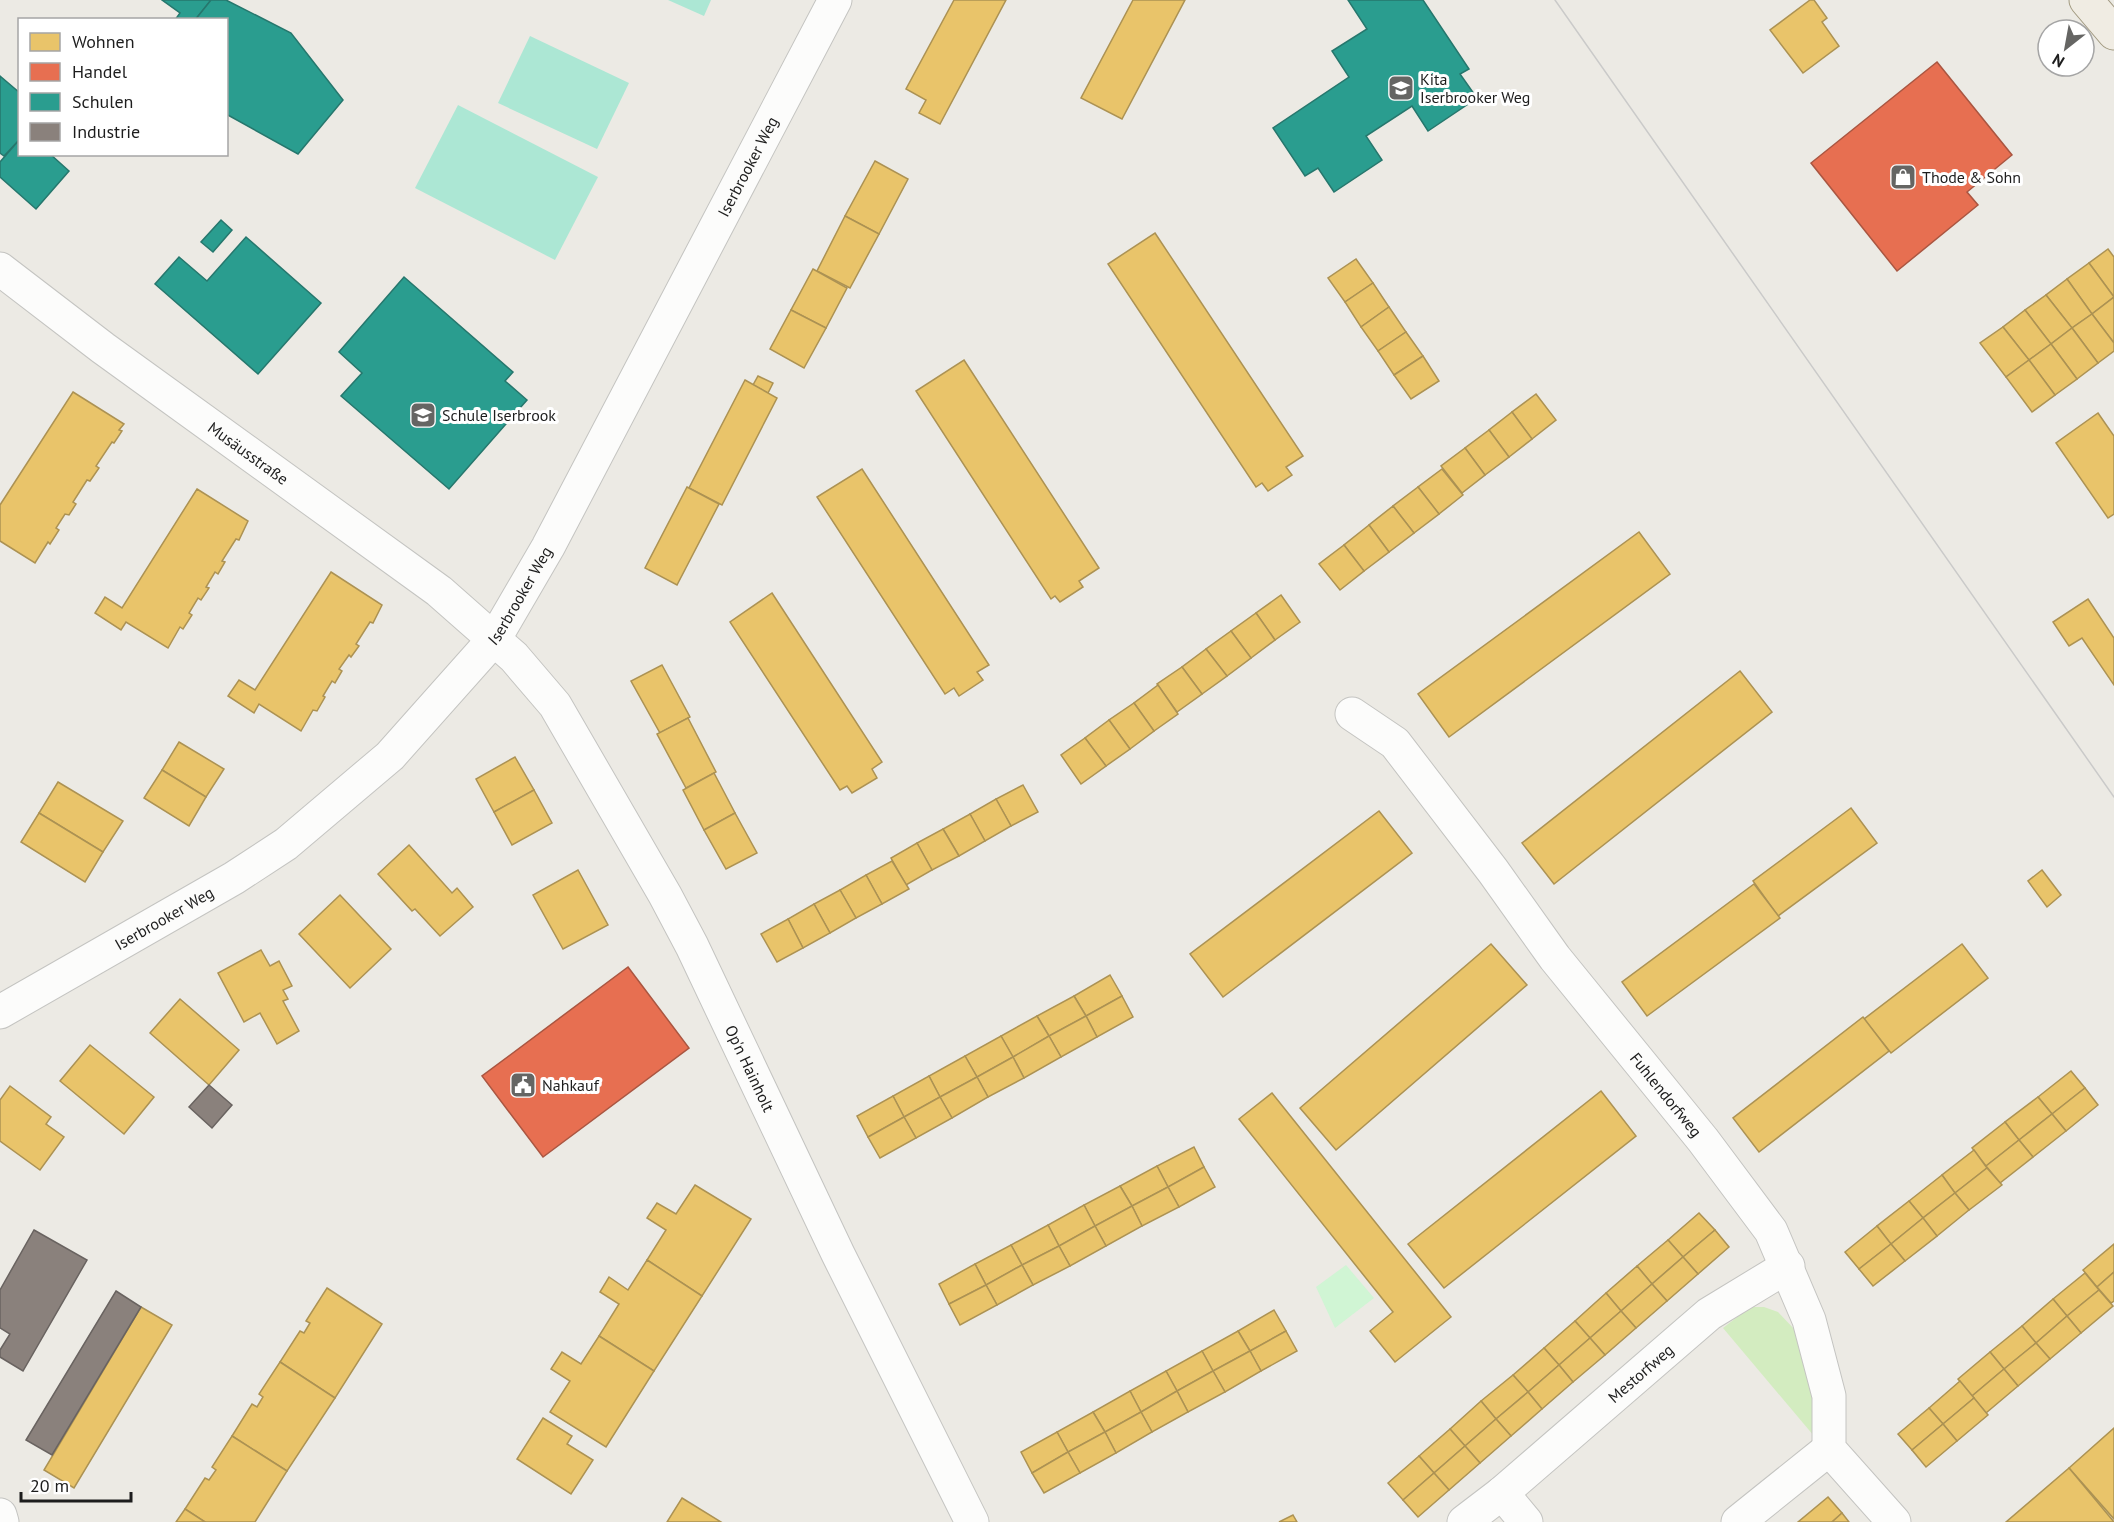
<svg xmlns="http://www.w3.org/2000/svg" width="2114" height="1522" viewBox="0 0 2114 1522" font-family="'PT Sans',sans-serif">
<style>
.grass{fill:#d3ecc0}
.park{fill:#d0f5d4}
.pitch{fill:#ace7d4}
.homes{fill:#e9c46a;stroke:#ac9253;stroke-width:1.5}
.shops{fill:#e76f51;stroke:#aa5641;stroke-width:1.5}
.schools{fill:#2a9d8f;stroke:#26776d;stroke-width:1.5}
.industry{fill:#8a817c;stroke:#696360;stroke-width:1.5}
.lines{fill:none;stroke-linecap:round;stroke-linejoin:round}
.minor-casing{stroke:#c4c4c1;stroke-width:35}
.primary-casing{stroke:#a29a81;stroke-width:35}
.minor{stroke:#fcfcfb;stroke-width:33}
.primary{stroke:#f0ece3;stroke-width:33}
.tram{stroke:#cacac9;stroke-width:1.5}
.labels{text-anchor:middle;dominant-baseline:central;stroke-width:6;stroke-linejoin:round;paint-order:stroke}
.poi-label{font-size:16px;fill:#1d1d1d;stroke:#fff;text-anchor:start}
.street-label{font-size:16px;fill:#1d1d1d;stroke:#fff}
</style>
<rect width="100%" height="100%" fill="#eceae4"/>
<polygon class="grass" points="1750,1307 1764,1307 1778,1312 1796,1331 1819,1413 1814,1436 1723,1328"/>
<polygon class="park" points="1346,1265 1374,1298 1335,1328 1316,1287"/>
<g class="pitch">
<polygon points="668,0 711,0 704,16"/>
<polygon points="530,36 629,83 597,149 498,103"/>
<polygon points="458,105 598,177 555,260 415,188"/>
</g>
<g class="homes">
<polygon points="954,0 1006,0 940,124 919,113 926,100 906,89"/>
<polygon points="1133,0 1185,0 1122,119 1081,98"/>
<polygon points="1810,0 1814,0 1827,18 1822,22 1839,46 1803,73 1770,30"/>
<polygon points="875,161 908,179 879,234 845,216"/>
<polygon points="845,216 879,234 850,288 817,271"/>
<polygon points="1155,233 1303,456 1286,467 1292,475 1268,491 1262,483 1256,487 1108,264"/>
<polygon points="2108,249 2114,257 2114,297 2089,263"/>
<polygon points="1356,259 1373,283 1345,302 1328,278"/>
<polygon points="2089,263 2114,297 2092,314 2067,279"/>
<polygon points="813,269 847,288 826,328 791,310"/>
<polygon points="2067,279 2092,314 2072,328 2046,295"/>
<polygon points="1373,283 1389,307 1361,327 1345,302"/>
<polygon points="2046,295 2072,328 2051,344 2025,310"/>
<polygon points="2114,297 2114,343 2092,314"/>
<polygon points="1389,307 1406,332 1378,351 1361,327"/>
<polygon points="791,310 826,328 804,368 770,349"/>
<polygon points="2025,310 2051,344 2029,360 2003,327"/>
<polygon points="2092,314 2114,343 2114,351 2098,363 2072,328"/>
<polygon points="2003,327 2029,360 2006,377 1980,343"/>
<polygon points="2072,328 2098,363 2077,379 2051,344"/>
<polygon points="1406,332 1423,356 1394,375 1378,351"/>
<polygon points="2051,344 2077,379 2055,395 2029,360"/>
<polygon points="1423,356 1439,381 1411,399 1394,375"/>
<polygon points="964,360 1099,568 1079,581 1083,587 1060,602 1055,596 1051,599 916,391"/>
<polygon points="2029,360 2055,395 2032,412 2006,377"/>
<polygon points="758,376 773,383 768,393 753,385"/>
<polygon points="745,380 777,398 722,505 689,488"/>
<polygon points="73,392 124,424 119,430 122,431 114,443 112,442 96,466 99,468 90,481 87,480 73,502 76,504 69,515 65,514 56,528 59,530 50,544 48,542 35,563 0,541 0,505"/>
<polygon points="1536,394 1556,420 1532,439 1512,412"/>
<polygon points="1512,412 1532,439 1509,457 1489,430"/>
<polygon points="2098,413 2114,436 2114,514 2108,518 2056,443"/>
<polygon points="1489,430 1509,457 1485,475 1465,448"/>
<polygon points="1465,448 1485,475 1462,493 1441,466"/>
<polygon points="862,469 989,665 977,672 983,680 959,696 954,688 945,694 817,497"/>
<polygon points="1442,469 1463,495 1439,514 1418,487"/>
<polygon points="687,487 719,504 677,585 645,568"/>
<polygon points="1418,487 1439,514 1414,533 1393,506"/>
<polygon points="197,489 248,521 239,540 236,539 222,561 225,562 218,574 215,572 206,587 209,588 201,600 198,598 189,613 192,615 183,629 180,627 168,648 126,622 121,630 95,613 105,597 122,608"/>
<polygon points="1393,506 1414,533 1389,552 1369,525"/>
<polygon points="1369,525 1389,552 1364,571 1344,545"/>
<polygon points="1639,532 1670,574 1449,737 1418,694"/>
<polygon points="1344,545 1364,571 1340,590 1319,564"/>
<polygon points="331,572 382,605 373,623 370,622 356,644 359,646 351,657 349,655 339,669 342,671 335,683 332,681 323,696 325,697 317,711 313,710 301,731 259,704 254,713 228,696 239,680 255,690"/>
<polygon points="772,593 882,762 872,769 877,778 852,793 847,786 840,790 730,622"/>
<polygon points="1281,595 1300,622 1275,640 1256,613"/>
<polygon points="2088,599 2114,638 2114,685 2082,638 2069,646 2053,622"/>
<polygon points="1256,613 1275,640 1251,658 1231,631"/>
<polygon points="1231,631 1251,658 1227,676 1206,649"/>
<polygon points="1206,649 1227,676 1202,694 1182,667"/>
<polygon points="662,665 690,717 660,733 631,681"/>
<polygon points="1182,667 1202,694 1177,712 1157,684"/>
<polygon points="1740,671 1772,712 1554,884 1522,843"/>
<polygon points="1158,685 1178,714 1154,731 1134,703"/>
<polygon points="1134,703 1154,731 1130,749 1109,720"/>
<polygon points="688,718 716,772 686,788 657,734"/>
<polygon points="1109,720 1130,749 1106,766 1085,738"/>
<polygon points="1085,738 1106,766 1081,784 1061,755"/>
<polygon points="179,742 224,769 206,797 162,770"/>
<polygon points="515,757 534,790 494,812 476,779"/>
<polygon points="162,770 206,797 189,826 144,798"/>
<polygon points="714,773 735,813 704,830 683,790"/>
<polygon points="58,782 123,821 103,852 39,813"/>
<polygon points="1023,785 1038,812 1011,826 996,799"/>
<polygon points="534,790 552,823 512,845 494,812"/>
<polygon points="996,799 1011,826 985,841 970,814"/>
<polygon points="1851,808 1877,843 1778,916 1753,881"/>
<polygon points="1379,811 1412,853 1223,997 1190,954"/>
<polygon points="39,813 103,852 85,882 21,842"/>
<polygon points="735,813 757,853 726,869 704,830"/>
<polygon points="970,814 985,841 959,856 943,829"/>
<polygon points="943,829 959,856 932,870 917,843"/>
<polygon points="917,843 932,870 906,885 891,858"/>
<polygon points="409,845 452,893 457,888 473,907 440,936 415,909 412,911 378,874"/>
<polygon points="892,861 909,889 882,904 866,875"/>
<polygon points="578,870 608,925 563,949 533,895"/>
<polygon points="2042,870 2061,895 2047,907 2028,881"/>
<polygon points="866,875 882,904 856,918 840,890"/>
<polygon points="1754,884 1780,918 1647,1016 1622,982"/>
<polygon points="840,890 856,918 830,933 814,904"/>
<polygon points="340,895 391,949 350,988 299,934"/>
<polygon points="814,904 830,933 803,948 788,919"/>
<polygon points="788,919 803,948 777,962 761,934"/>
<polygon points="1491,944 1527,985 1336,1150 1300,1108"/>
<polygon points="1962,944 1988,978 1891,1053 1864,1019"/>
<polygon points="261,950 270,966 279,961 292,986 283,990 288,999 283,1001 299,1031 277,1044 260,1013 244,1022 218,973"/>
<polygon points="1110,975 1122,996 1086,1016 1074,996"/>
<polygon points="1074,996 1086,1016 1049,1036 1037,1016"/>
<polygon points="1122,996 1133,1017 1097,1037 1086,1016"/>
<polygon points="180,999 239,1050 209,1085 150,1033"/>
<polygon points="1037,1016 1049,1036 1013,1057 1001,1036"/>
<polygon points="1086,1016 1097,1037 1061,1057 1049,1036"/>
<polygon points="1863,1017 1889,1051 1759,1152 1733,1118"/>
<polygon points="1001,1036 1013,1057 977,1077 965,1056"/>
<polygon points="1049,1036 1061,1057 1024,1078 1013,1057"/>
<polygon points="90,1045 154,1097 124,1134 60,1081"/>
<polygon points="965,1056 977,1077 940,1097 929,1076"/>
<polygon points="1013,1057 1024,1078 988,1097 977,1077"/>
<polygon points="2071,1071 2085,1088 2052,1114 2038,1097"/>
<polygon points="929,1076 940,1097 904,1117 893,1096"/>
<polygon points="977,1077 988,1097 952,1118 940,1097"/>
<polygon points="10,1086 51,1117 46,1124 64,1137 40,1170 0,1141 0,1100"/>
<polygon points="2085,1088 2098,1105 2066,1131 2052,1114"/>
<polygon points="1601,1091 1636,1136 1444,1288 1408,1244"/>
<polygon points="1272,1093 1451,1317 1395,1362 1370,1331 1393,1312 1239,1119"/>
<polygon points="893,1096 904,1117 868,1137 857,1116"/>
<polygon points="940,1097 952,1118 916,1138 904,1117"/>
<polygon points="2038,1097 2052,1114 2019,1140 2005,1122"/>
<polygon points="2052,1114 2066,1131 2033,1157 2019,1140"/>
<polygon points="904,1117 916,1138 880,1158 868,1137"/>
<polygon points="2005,1122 2019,1140 1986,1166 1972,1148"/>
<polygon points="2019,1140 2033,1157 2000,1183 1986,1166"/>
<polygon points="1194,1147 1204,1167 1168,1187 1157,1166"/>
<polygon points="1974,1150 1987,1168 1955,1193 1942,1175"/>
<polygon points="1157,1166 1168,1187 1132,1206 1120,1186"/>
<polygon points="1204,1167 1215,1187 1179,1207 1168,1187"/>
<polygon points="1987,1168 2002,1185 1969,1210 1955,1193"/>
<polygon points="1942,1175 1955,1193 1923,1218 1909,1201"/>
<polygon points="695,1185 751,1219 702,1296 647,1260 666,1230 647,1218 657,1203 676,1214"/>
<polygon points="1120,1186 1132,1206 1095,1226 1084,1205"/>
<polygon points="1168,1187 1179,1207 1142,1226 1132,1206"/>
<polygon points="1955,1193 1969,1210 1937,1236 1923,1218"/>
<polygon points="1909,1201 1923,1218 1891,1244 1877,1226"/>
<polygon points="1084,1205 1095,1226 1059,1246 1048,1225"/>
<polygon points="1132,1206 1142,1226 1106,1246 1095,1226"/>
<polygon points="1699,1213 1715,1230 1683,1257 1668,1240"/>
<polygon points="1923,1218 1937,1236 1905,1261 1891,1244"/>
<polygon points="1048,1225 1059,1246 1022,1265 1011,1245"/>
<polygon points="1095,1226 1106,1246 1070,1266 1059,1246"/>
<polygon points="1877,1226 1891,1244 1859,1269 1845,1252"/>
<polygon points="1715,1230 1729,1247 1698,1274 1683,1257"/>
<polygon points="1668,1240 1683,1257 1652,1284 1637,1266"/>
<polygon points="1891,1244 1905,1261 1873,1286 1859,1269"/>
<polygon points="2114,1244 2114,1272 2097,1287 2083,1270"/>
<polygon points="1011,1245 1022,1265 986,1285 975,1264"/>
<polygon points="1059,1246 1070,1266 1033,1285 1022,1265"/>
<polygon points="1683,1257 1698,1274 1667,1301 1652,1284"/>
<polygon points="647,1260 702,1296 654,1371 599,1336 619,1304 600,1292 609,1277 628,1290"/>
<polygon points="975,1264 986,1285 949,1304 939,1284"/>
<polygon points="1022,1265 1033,1285 997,1305 986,1285"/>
<polygon points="1637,1266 1652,1284 1621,1311 1606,1293"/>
<polygon points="2114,1272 2114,1301 2111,1303 2097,1287"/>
<polygon points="2085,1273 2099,1290 2067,1316 2053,1299"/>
<polygon points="1652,1284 1667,1301 1636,1328 1621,1311"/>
<polygon points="986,1285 997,1305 960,1325 949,1304"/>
<polygon points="327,1288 382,1324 335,1398 280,1362 300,1331 304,1333 310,1323 306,1321"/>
<polygon points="2099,1290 2113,1306 2081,1333 2067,1316"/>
<polygon points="1606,1293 1621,1311 1590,1338 1575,1321"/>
<polygon points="2053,1299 2067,1316 2036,1343 2022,1326"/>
<polygon points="141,1307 172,1325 74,1488 44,1470"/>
<polygon points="1274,1310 1286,1331 1250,1351 1238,1331"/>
<polygon points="1621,1311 1636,1328 1605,1355 1590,1338"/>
<polygon points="2067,1316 2081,1333 2050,1359 2036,1343"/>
<polygon points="1575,1321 1590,1338 1559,1365 1544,1348"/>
<polygon points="2022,1326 2036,1343 2004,1369 1990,1352"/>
<polygon points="1238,1331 1250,1351 1213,1371 1202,1351"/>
<polygon points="1286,1331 1297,1351 1261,1371 1250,1351"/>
<polygon points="599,1336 654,1371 606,1447 550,1412 570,1381 551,1369 562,1352 581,1364"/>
<polygon points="1590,1338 1605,1355 1573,1382 1559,1365"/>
<polygon points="2036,1343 2050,1359 2018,1386 2004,1369"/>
<polygon points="1544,1348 1559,1365 1528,1392 1513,1375"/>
<polygon points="1202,1351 1213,1371 1177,1391 1166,1371"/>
<polygon points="1250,1351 1261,1371 1225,1392 1213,1371"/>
<polygon points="1990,1352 2004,1369 1972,1396 1958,1379"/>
<polygon points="280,1362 335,1398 287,1471 232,1436 252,1404 257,1407 263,1397 259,1394"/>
<polygon points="1559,1365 1573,1382 1542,1409 1528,1392"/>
<polygon points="2004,1369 2018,1386 1986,1413 1972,1396"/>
<polygon points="1166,1371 1177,1391 1141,1412 1130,1391"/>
<polygon points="1213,1371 1225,1392 1188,1412 1177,1391"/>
<polygon points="1513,1375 1528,1392 1496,1419 1481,1401"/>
<polygon points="1960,1381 1974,1398 1943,1424 1929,1408"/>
<polygon points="1130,1391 1141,1412 1105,1432 1093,1412"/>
<polygon points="1177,1391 1188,1412 1152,1432 1141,1412"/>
<polygon points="1528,1392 1542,1409 1511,1436 1496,1419"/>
<polygon points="1974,1398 1988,1415 1957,1441 1943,1424"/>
<polygon points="1481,1401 1496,1419 1465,1446 1450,1429"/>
<polygon points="1929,1408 1943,1424 1912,1450 1898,1434"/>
<polygon points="1093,1412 1105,1432 1068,1452 1057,1432"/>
<polygon points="1141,1412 1152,1432 1116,1453 1105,1432"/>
<polygon points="543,1418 572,1436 567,1444 593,1460 571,1494 517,1459"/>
<polygon points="1496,1419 1511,1436 1480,1463 1465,1446"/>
<polygon points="1943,1424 1957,1441 1926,1467 1912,1450"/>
<polygon points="2114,1428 2114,1519 2069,1468"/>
<polygon points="1450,1429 1465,1446 1434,1473 1419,1456"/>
<polygon points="1057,1432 1068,1452 1032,1473 1021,1452"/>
<polygon points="1105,1432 1116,1453 1080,1473 1068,1452"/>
<polygon points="232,1436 287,1471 255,1522 205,1522 185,1509 205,1478 209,1480 216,1470 212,1467"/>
<polygon points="1465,1446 1480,1463 1449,1490 1434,1473"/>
<polygon points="1068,1452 1080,1473 1044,1493 1032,1473"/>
<polygon points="1419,1456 1434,1473 1403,1500 1388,1483"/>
<polygon points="2069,1468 2114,1522 2006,1522"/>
<polygon points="1434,1473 1449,1490 1418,1517 1403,1500"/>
<polygon points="1828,1497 1842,1513 1832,1522 1798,1522"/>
<polygon points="682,1498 721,1522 667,1522"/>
<polygon points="185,1509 205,1522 176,1522"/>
<polygon points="1842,1513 1849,1522 1832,1522"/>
<polygon points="1293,1515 1297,1522 1279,1522"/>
</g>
<g class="shops">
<polygon points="1937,62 2012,155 1967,192 1978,205 1897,271 1811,163"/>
<polygon points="628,967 689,1048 543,1157 482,1076"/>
</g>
<g class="schools">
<polygon points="162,0 211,0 195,20 175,20 180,13"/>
<polygon points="211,0 226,0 291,33 343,100 298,154 226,114 226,20 195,20"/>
<polygon points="1348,0 1423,0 1469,69 1460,74 1477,98 1428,131 1412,106 1366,136 1382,160 1334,192 1318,168 1305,176 1273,128 1349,77 1332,51 1367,29"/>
<polygon points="0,76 20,93 20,139 4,156 0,153"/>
<polygon points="20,139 20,154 50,154 69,171 36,209 0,177 0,162"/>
<polygon points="221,220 232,230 213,252 201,242"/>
<polygon points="246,237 321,303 258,374 155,284 179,257 207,281"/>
<polygon points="404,277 513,372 505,381 527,400 449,489 341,396 362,373 339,352"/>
</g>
<g class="industry">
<polygon points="209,1085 232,1105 212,1128 189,1107"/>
<polygon points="34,1230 87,1260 23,1371 0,1357 0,1350 10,1334 0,1328 0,1290"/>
<polygon points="116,1291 141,1307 52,1455 26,1440"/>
</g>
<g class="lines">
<g class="minor-casing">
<g id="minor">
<path id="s1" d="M0,269L103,348L439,591L514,657L555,705L665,895L692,946L838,1254L972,1522"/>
<path id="s2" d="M1352,714L1395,743L1493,871L1555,958L1703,1140L1771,1231L1809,1320L1829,1396V1449L1894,1522"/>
<path id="s3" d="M0,1012L234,878L286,844L390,756L495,638L548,547L835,0"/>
<polyline points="1502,1493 1526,1522"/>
<polyline points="0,1515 2,1522"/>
<path id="s4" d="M1464,1522L1502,1493L1709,1314L1788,1266"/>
<polyline points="1738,1522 1829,1449"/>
</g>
</g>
<g class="primary-casing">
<polyline id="primary" points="2086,0 2114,33"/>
</g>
<use href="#minor" class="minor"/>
<use href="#primary" class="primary"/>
<polyline class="tram" points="1555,0 2114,797"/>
</g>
<defs>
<g id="school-square" transform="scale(1.35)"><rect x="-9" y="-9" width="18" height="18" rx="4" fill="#656563" stroke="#fff"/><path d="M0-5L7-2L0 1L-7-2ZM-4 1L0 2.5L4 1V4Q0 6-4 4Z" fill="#fff"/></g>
<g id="shop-square" transform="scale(1.35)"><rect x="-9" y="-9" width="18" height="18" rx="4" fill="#656563" stroke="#fff"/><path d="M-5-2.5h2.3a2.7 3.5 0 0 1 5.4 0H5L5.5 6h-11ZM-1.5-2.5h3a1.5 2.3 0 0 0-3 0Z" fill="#fff"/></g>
<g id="civic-square" transform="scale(1.35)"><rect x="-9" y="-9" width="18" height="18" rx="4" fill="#656563" stroke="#fff"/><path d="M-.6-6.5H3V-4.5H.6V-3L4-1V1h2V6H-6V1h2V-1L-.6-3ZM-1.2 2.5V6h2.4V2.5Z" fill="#fff"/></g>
</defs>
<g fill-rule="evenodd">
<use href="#school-square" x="1401" y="88"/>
<use href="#shop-square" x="1903" y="177"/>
<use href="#school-square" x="423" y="415"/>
<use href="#civic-square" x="523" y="1085"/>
</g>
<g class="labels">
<g class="poi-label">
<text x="1420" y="79">Kita<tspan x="1420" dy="18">Iserbrooker Weg</tspan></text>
<text x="1922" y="177">Thode &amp; Sohn</text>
<text x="442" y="415">Schule Iserbrook</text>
<text x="542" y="1085">Nahkauf</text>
</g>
<g class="street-label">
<text stroke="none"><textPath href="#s3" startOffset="1161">Iserbrooker Weg</textPath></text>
<text stroke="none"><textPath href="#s1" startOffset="309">Musäusstraße</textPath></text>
<text stroke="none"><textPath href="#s3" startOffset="675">Iserbrooker Weg</textPath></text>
<text stroke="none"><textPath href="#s3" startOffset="189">Iserbrooker Weg</textPath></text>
<text stroke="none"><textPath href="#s1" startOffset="1120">Op'n Hainholt</textPath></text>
<text stroke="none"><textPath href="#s2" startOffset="496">Fuhlendorfweg</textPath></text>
<text stroke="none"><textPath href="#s4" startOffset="231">Mestorfweg</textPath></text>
</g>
</g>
<rect x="18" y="18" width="210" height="138" fill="#ffffff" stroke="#a5a5a5" stroke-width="1.5"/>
<rect x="30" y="33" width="30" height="18" fill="#e9c46a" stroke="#a5a5a5" stroke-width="1.5"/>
<text x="72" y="48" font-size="18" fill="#1d1d1d">Wohnen</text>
<rect x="30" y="63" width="30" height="18" fill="#e76f51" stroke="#a5a5a5" stroke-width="1.5"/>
<text x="72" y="78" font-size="18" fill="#1d1d1d">Handel</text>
<rect x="30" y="93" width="30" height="18" fill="#2a9d8f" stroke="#a5a5a5" stroke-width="1.5"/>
<text x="72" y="108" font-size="18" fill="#1d1d1d">Schulen</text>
<rect x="30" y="123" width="30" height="18" fill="#8a817c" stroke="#a5a5a5" stroke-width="1.5"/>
<text x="72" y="138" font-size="18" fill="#1d1d1d">Industrie</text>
<g transform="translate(2066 48) rotate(211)"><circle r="28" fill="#ffffff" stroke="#a5a5a5" stroke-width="1.5"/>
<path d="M0-4.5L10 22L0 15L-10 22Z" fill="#656563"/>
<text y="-9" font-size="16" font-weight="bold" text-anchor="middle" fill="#1d1d1d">N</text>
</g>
<path d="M21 1492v9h110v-9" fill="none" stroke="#1d1d1d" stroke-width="3"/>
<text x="30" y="1492" font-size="18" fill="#1d1d1d" stroke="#ffffff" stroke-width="4.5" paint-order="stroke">20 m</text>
</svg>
